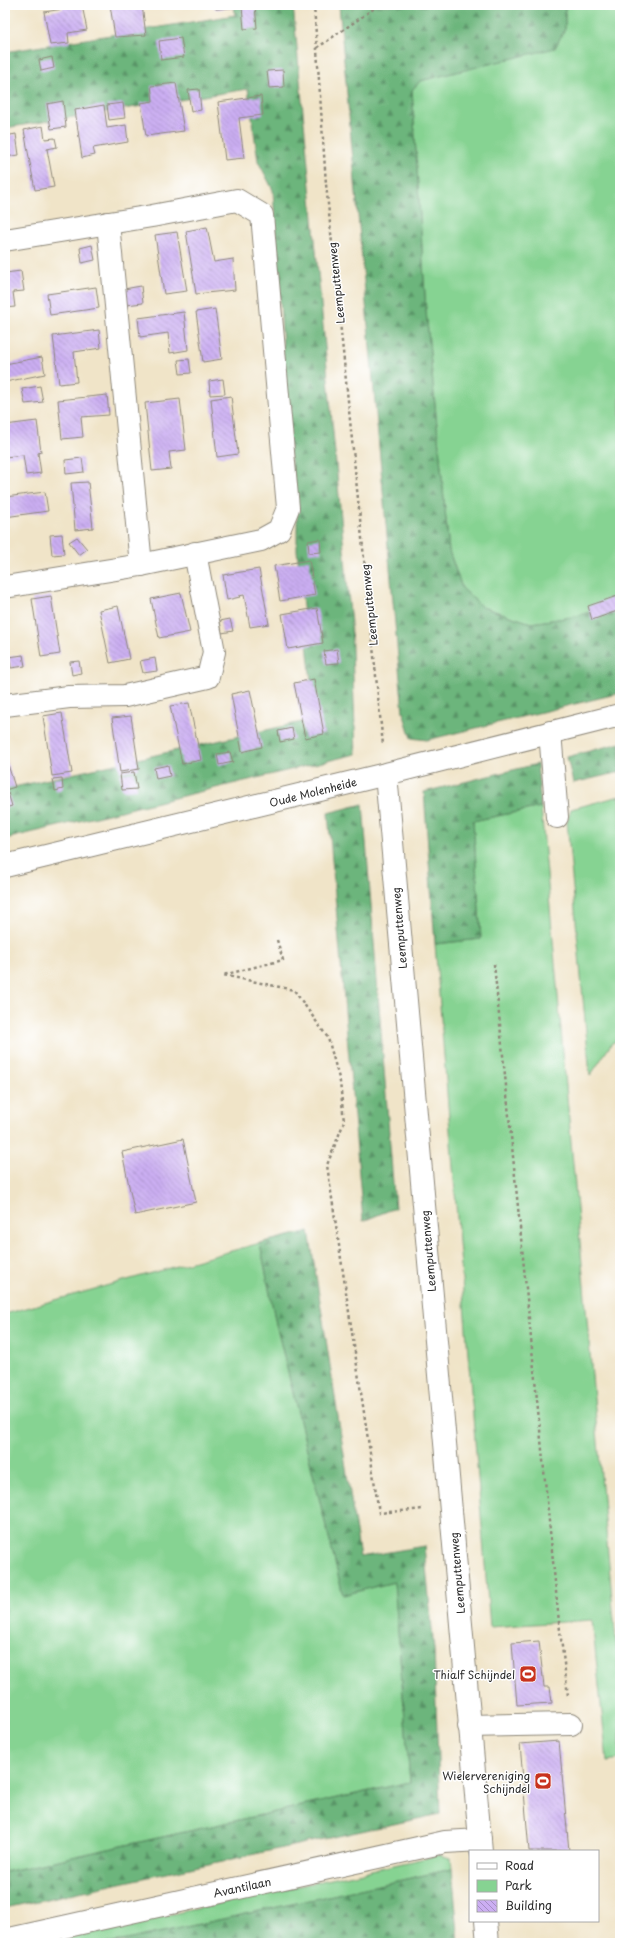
<svg xmlns="http://www.w3.org/2000/svg" width="625" height="1948" viewBox="0 0 625 1948" font-family="'Playpen Sans',sans-serif">
<style>
.green{fill:#86d392;stroke:#587f5e}
.forest{fill:url(#forest-firs);stroke:#4c7054}
.building{fill:url(#building-back-hatch)}
.lines{fill:none;stroke-linecap:round;stroke-linejoin:round}
.minor-casing{stroke:#8e887a;stroke-width:24}
.path{stroke:#8e887a;stroke-width:2.5;stroke-dasharray:3 3;stroke-linecap:butt}
.minor{stroke:#fff;stroke-width:22}
.labels{text-anchor:middle;dominant-baseline:central;stroke-width:3;stroke-linejoin:round;paint-order:stroke}
.street-label{font-size:11px;fill:#2b2b2b;stroke:#fff}
.poi-label{font-size:11px;fill:#2b2b2b;stroke:#fff;text-anchor:end}
</style>
<defs>
<pattern id="forest-firs" width="22" height="20" patternUnits="userSpaceOnUse"><rect width="22" height="20" fill="#6cb57c"/><path d="M5 1l3.5 6h-7zM16 11l3.5 6h-7z" fill="#599366"/></pattern>
<pattern id="building-back-hatch" width="6" height="6" patternUnits="userSpaceOnUse"><rect width="6" height="6" fill="#cbaef2"/><path d="M-1 5l2 2M0 0l6 6M5-1l2 2" fill="none" stroke="#a58ec4"/></pattern>
</defs>
<rect width="100%" height="100%" fill="#fff"/>
<filter id="ink" filterUnits="userSpaceOnUse"><feTurbulence type="fractalNoise" baseFrequency=".025" numOctaves="2"/><feDisplacementMap in="SourceGraphic" scale="8" xChannelSelector="R" yChannelSelector="G"/><feConvolveMatrix kernelMatrix="1 2 1 2 8 2 1 2 1" color-interpolation-filters="sRGB"/></filter>
<filter id="wash" filterUnits="userSpaceOnUse"><feTurbulence type="fractalNoise" baseFrequency=".012" numOctaves="4" result="noise"/><feDisplacementMap in="SourceGraphic" scale="16" xChannelSelector="R" yChannelSelector="G"/><feGaussianBlur stdDeviation="0.9" result="paint"/><feColorMatrix in="noise" values="0 0 0 0 0 0 0 0 0 0 0 0 0 0 0 0 0 1.4 0 .05"/><feComposite in="paint" operator="in"/></filter>
<g filter="url(#wash)">
<rect width="100%" height="100%" fill="#f0e4c8"/>
<g class="green">
<polygon points="565,5 620,5 620,604 572,617 531,623 482,607 462,588 449,551 426,311 412,90 420,81 471,68 565,29"/>
<polygon points="620,796 620,1039 612,1043 590,1076 567,822 571,809"/>
<polygon points="541,807 620,1687 620,1759 607,1761 592,1620 490,1627 435,944 481,939 473,821"/>
<polygon points="260,1243 276,1324 343,1595 394,1582 410,1782 5,1872 5,1314"/>
<polygon points="439,1855 451,1858 452,1869 113,1943 41,1943"/>
</g>
<g class="forest">
<polygon points="234,5 293,5 351,624 356,754 5,839 5,789 315,719 297,550 297,515 289,443 273,190 258,161 248,89 5,128 5,52 235,15"/>
<polygon points="339,5 565,5 565,29 555,48 420,81 412,90 426,311 449,551 462,588 482,607 531,623 572,617 620,604 620,693 427,740 411,738 403,712"/>
<polygon points="620,743 620,772 573,783 567,757"/>
<polygon points="537,764 541,807 473,821 481,939 435,944 424,792"/>
<polygon points="363,804 395,1208 363,1221 328,813"/>
<polygon points="309,1231 360,1557 424,1546 434,1649 440,1814 5,1908 5,1872 410,1782 394,1582 343,1595 276,1324 260,1243"/>
<polygon points="452,1869 459,1943 113,1943"/>
</g>
<g id="blocks">
<g class="building">
<polygon points="63,5 82,5 87,30 68,33 69,43 50,45 44,12 63,9"/>
<polygon points="110,5 142,5 146,35 115,37"/>
<polygon points="212,5 255,5 257,28 244,29 242,7 216,9"/>
<polygon points="181,38 184,57 161,60 159,41"/>
<polygon points="52,57 54,68 41,71 39,60"/>
<polygon points="283,70 284,87 269,88 267,71"/>
<polygon points="176,83 184,131 146,136 141,103 153,101 151,86"/>
<polygon points="199,89 201,110 191,112 188,90"/>
<polygon points="261,96 263,115 239,118 244,158 225,160 218,102"/>
<polygon points="63,101 66,127 51,129 47,104"/>
<polygon points="123,103 125,118 109,120 107,105"/>
<polygon points="104,105 107,128 126,125 128,142 93,148 95,155 82,158 75,110"/>
<polygon points="43,126 45,139 55,138 57,147 47,149 54,187 35,190 24,130"/>
<polygon points="16,134 19,155 5,157 5,136"/>
<polygon points="5,167 9,190 5,191"/>
<polygon points="207,227 214,262 233,259 235,290 196,294 186,231"/>
<polygon points="177,232 187,291 164,294 155,235"/>
<polygon points="92,245 95,260 82,263 80,248"/>
<polygon points="21,271 24,291 13,292 15,307 5,308 5,273"/>
<polygon points="141,286 143,303 126,305 124,289"/>
<polygon points="96,287 99,308 50,315 47,294"/>
<polygon points="215,309 222,359 203,362 196,312"/>
<polygon points="184,312 188,350 170,353 168,333 140,337 138,318"/>
<polygon points="99,330 101,348 74,352 77,382 59,384 53,336"/>
<polygon points="42,357 45,374 5,382 5,364"/>
<polygon points="189,359 191,373 180,374 178,360"/>
<polygon points="223,379 225,394 210,395 209,381"/>
<polygon points="40,386 43,402 25,404 22,389"/>
<polygon points="107,395 109,415 81,417 83,437 62,439 58,400"/>
<polygon points="231,396 238,454 217,457 211,399"/>
<polygon points="180,399 186,450 169,452 171,469 152,471 145,403"/>
<polygon points="37,421 41,452 38,453 41,473 26,475 23,455 5,457 5,425"/>
<polygon points="82,458 84,472 66,474 65,460"/>
<polygon points="88,482 93,528 75,530 71,483"/>
<polygon points="45,492 48,511 5,517 5,497"/>
<polygon points="62,534 64,554 52,555 50,535"/>
<polygon points="77,537 87,549 79,555 69,542"/>
<polygon points="320,539 321,552 309,553 308,541"/>
<polygon points="309,560 315,595 280,601 274,566"/>
<polygon points="259,569 269,624 250,627 244,595 239,596 240,597 227,600 223,575"/>
<polygon points="181,593 190,632 159,638 151,599"/>
<polygon points="620,595 620,610 592,620 588,606"/>
<polygon points="51,596 60,654 41,657 32,599"/>
<polygon points="118,606 129,659 110,663 99,610"/>
<polygon points="317,608 323,643 288,649 282,614"/>
<polygon points="230,619 233,631 222,633 220,621"/>
<polygon points="337,649 339,663 326,664 324,651"/>
<polygon points="23,655 25,666 11,668 9,657"/>
<polygon points="155,658 157,671 143,673 140,661"/>
<polygon points="79,661 81,673 72,675 70,662"/>
<polygon points="314,679 324,734 305,738 294,683"/>
<polygon points="250,690 262,747 242,752 231,694"/>
<polygon points="189,703 201,760 182,764 170,706"/>
<polygon points="62,713 72,773 52,776 43,716"/>
<polygon points="131,716 139,769 120,772 112,718"/>
<polygon points="292,728 294,739 280,742 278,731"/>
<polygon points="230,752 233,762 219,765 217,754"/>
<polygon points="5,755 15,787 5,790"/>
<polygon points="168,765 170,776 156,779 154,768"/>
<polygon points="134,772 137,789 122,790 120,774"/>
<polygon points="62,778 63,789 55,791 53,779"/>
<polygon points="5,793 8,793 12,806 5,808"/>
<polygon points="183,1139 196,1202 135,1215 122,1152"/>
<polygon points="539,1641 544,1687 550,1687 552,1703 517,1705 512,1643"/>
<polygon points="559,1741 569,1851 529,1851 520,1744"/>
</g>
</g>
</g>
<g filter="url(#ink)">
<use href="#blocks" fill-opacity="0" stroke="#8e887a" stroke-width="1"/>
<g class="lines">
<g class="minor-casing">
<g id="minor">
<polyline points="108,223 141,565"/>
<polyline points="5,240 152,216 237,200 262,215 288,508 279,530 261,540 141,565 5,587"/>
<polyline points="5,705 69,697 125,696 208,677 214,652 195,553"/>
<polyline points="550,732 557,817"/>
<polyline points="386,774 481,1851"/>
<polyline points="5,866 386,774 620,715"/>
<polyline points="469,1726 571,1724"/>
<polyline points="486,1921 488,1943"/>
<polyline points="5,1940 445,1842 480,1840"/>
</g>
</g>
<g class="path">
<polyline points="314,5 326,184 383,745"/>
<polyline points="317,48 379,5"/>
<polyline points="277,940 283,960 223,975 294,990 328,1038 340,1082 344,1122 327,1165 379,1513 423,1509"/>
<polyline points="494,964 559,1622 568,1696"/>
</g>
<use href="#minor" class="minor"/>
</g>
</g>
<defs>
<g id="stadium-square" transform="scale(0.9)"><rect x="-9" y="-9" width="18" height="18" rx="4" fill="#c8321e" stroke="#fff"/><path d="M0-5a6.5 5 0 1 0 0 10a6.5 5 0 1 0 0-10ZM-3.5-1.8h7v3.6h-7Z" fill="#fff"/></g>
</defs>
<g fill-rule="evenodd">
<use href="#stadium-square" x="528" y="1674"/>
<use href="#stadium-square" x="543" y="1781"/>
</g>
<g class="labels">
<g class="street-label">
<text transform="translate(336 283) rotate(-96)">Leemputtenweg</text>
<text transform="translate(369 605) rotate(-96)">Leemputtenweg</text>
<text transform="translate(313 792) rotate(-14)">Oude Molenheide</text>
<text transform="translate(399 928) rotate(-95)">Leemputtenweg</text>
<text transform="translate(428 1251) rotate(-95)">Leemputtenweg</text>
<text transform="translate(457 1573) rotate(-95)">Leemputtenweg</text>
<text transform="translate(242 1887) rotate(-12)">Avantilaan</text>
</g>
<g class="poi-label">
<text x="515" y="1674">Thialf Schijndel</text>
<text x="530" y="1775">Wielervereniging<tspan x="530" dy="13">Schijndel</tspan></text>
</g>
</g>
<rect width="625" height="1948" fill="none" stroke="#fff" stroke-width="20"/>
<rect x="469" y="1850" width="130" height="72" fill="#ffffff" stroke="#aaaaaa"/>
<rect x="477" y="1863" width="20" height="6" fill="#ffffff" stroke="#aaaaaa"/>
<text x="505" y="1870" font-size="12" fill="#2b2b2b">Road</text>
<rect x="477" y="1880" width="20" height="12" fill="#86d392" stroke="#aaaaaa"/>
<text x="505" y="1890" font-size="12" fill="#2b2b2b">Park</text>
<rect x="477" y="1900" width="20" height="12" fill="url(#building-back-hatch)" stroke="#aaaaaa"/>
<text x="505" y="1910" font-size="12" fill="#2b2b2b">Building</text>
</svg>
